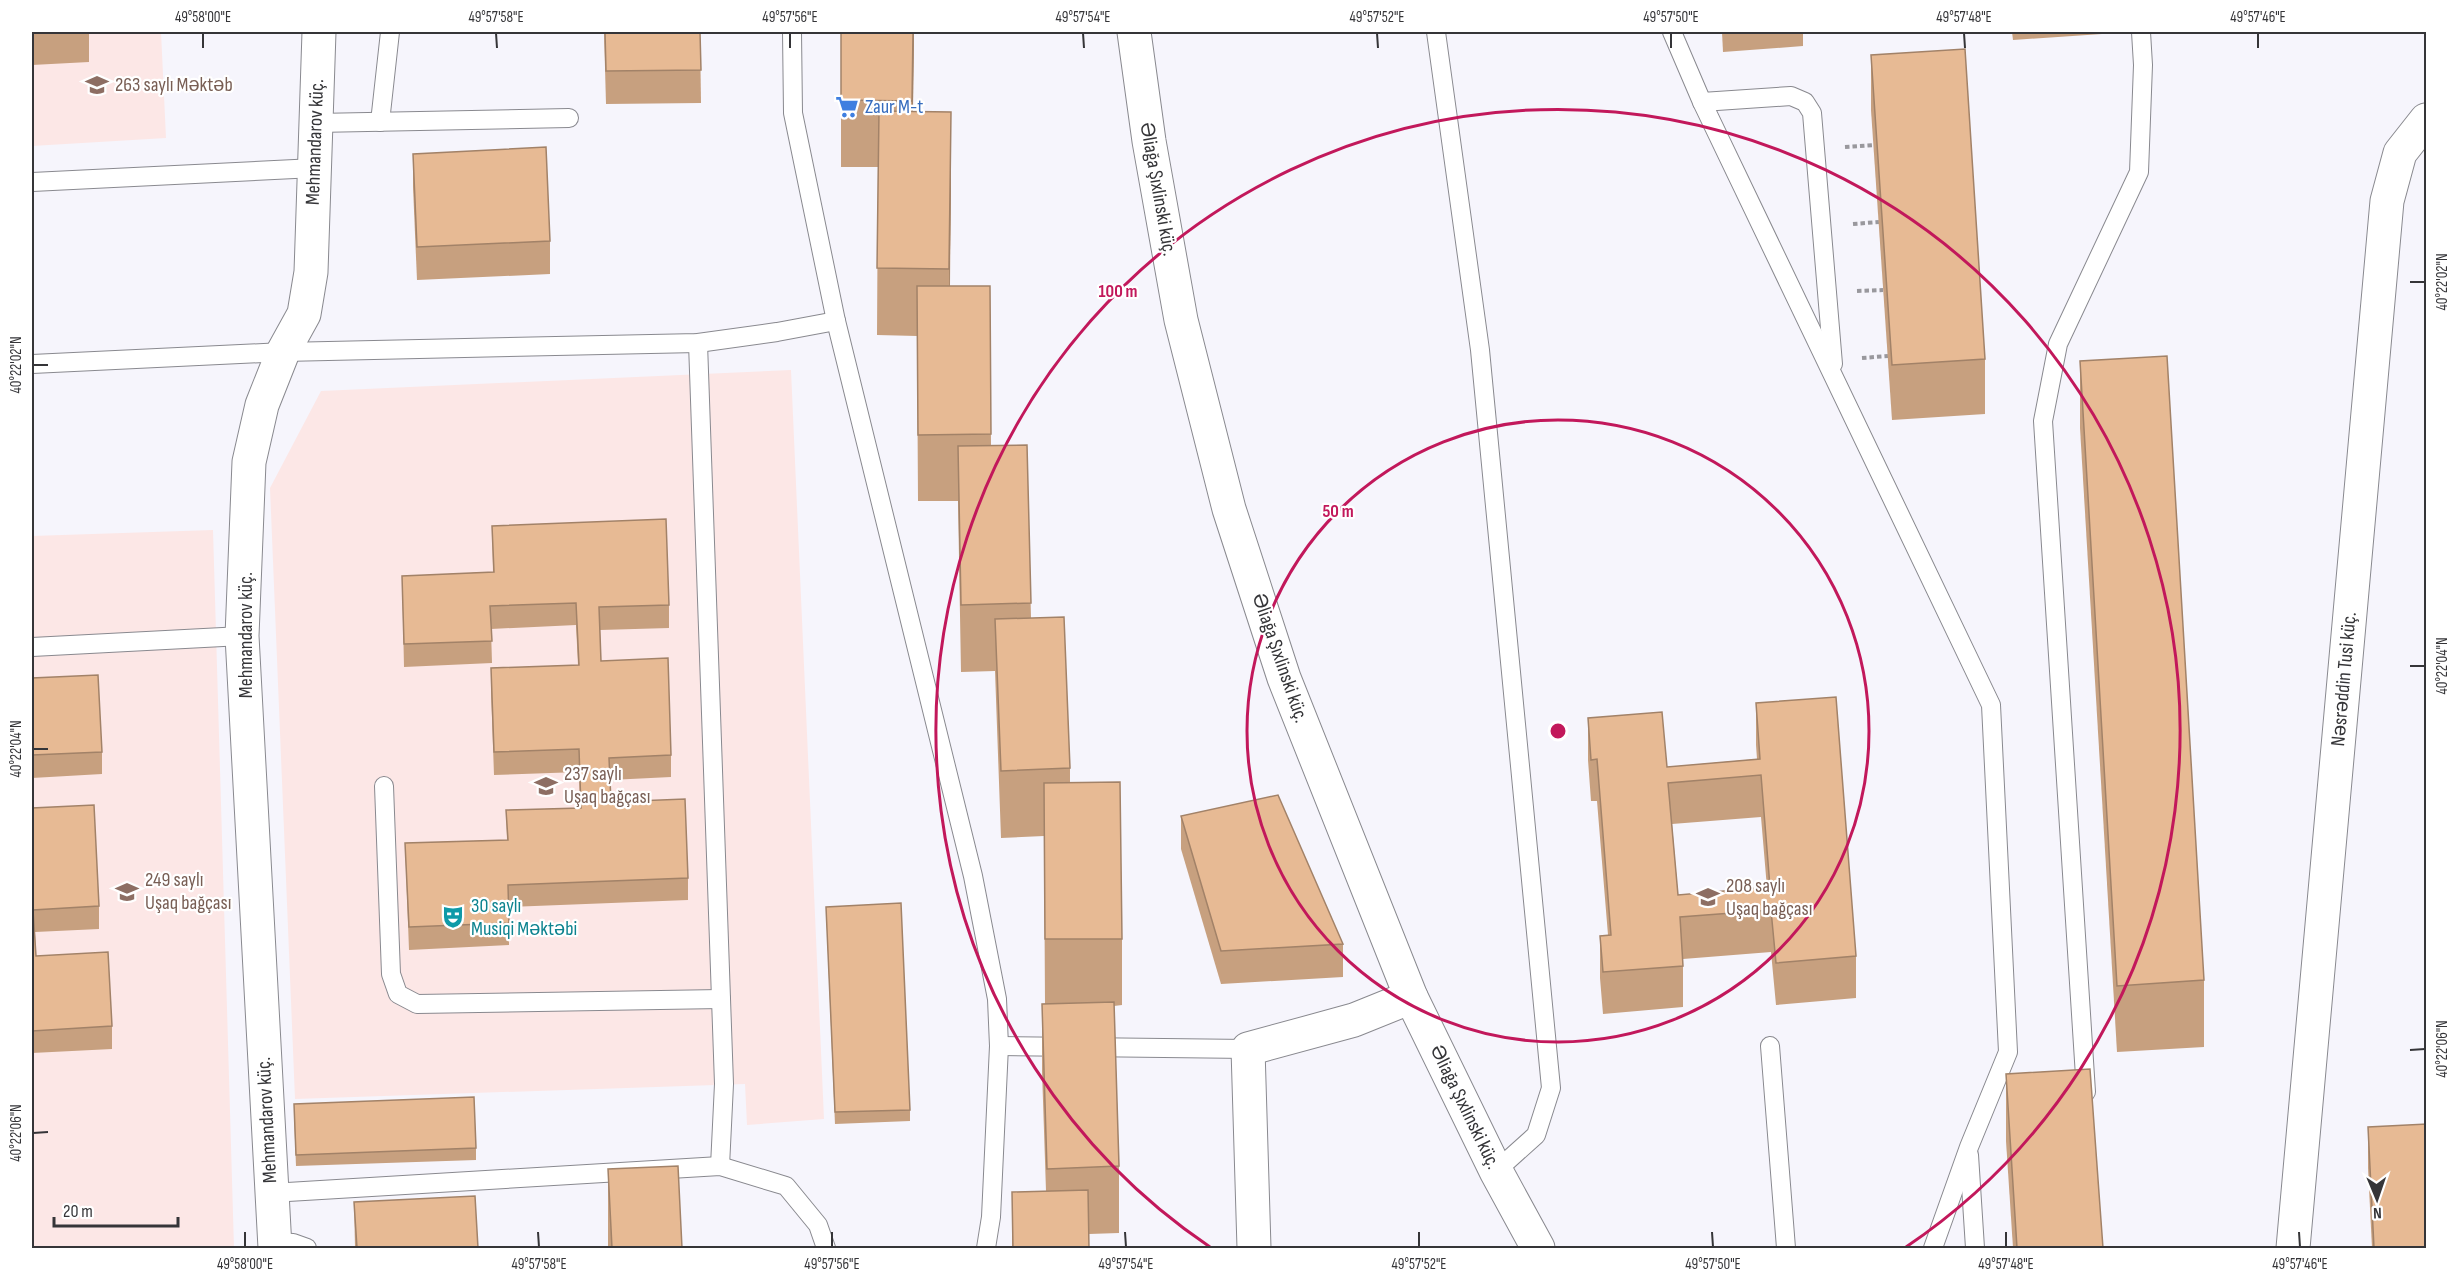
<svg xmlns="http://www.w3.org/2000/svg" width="2458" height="1280" viewBox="0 0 2458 1280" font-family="'Sofia Sans Condensed',sans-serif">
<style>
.education{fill:#fce7e6}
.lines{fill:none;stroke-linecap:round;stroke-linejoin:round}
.service-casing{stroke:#89898f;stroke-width:20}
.minor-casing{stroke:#89898f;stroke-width:35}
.tertiary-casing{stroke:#89898f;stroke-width:35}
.secondary-casing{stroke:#89898f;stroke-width:35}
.path{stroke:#99989d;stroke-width:4;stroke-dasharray:4.5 3;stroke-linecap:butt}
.service{stroke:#fff;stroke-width:18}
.minor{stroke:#fff;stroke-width:33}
.tertiary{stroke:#fff;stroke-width:33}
.secondary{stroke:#fff;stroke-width:33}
.wall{fill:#c7a07f;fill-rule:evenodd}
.shaded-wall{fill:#a28268}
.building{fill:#e7ba94;stroke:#a28268;stroke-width:1.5;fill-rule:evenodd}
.ticks{fill:none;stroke:#353538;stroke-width:2}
.ring{fill:none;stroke:#c2185b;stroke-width:3}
.labels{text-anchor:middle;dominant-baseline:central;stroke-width:4.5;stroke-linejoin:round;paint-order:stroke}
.education-label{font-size:20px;fill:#785e54;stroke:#fff;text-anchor:start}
.shop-label{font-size:20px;fill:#366cbe;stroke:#fff;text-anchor:start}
.street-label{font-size:20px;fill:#353538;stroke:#fff}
.culture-label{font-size:20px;fill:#0d838f;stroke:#fff;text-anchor:start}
.centre{fill:#c2185b;stroke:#fff;stroke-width:3}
.ring-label{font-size:18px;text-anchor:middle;font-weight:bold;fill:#c2185b;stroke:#fff;stroke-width:4.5;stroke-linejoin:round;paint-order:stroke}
.neatline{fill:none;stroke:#353538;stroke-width:2}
.ticks-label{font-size:15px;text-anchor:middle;fill:#353538}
</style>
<rect width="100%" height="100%" fill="#f6f5fc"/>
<g class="education">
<polygon points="32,32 161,32 166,138 32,146"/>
<polygon points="791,370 824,1119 747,1125 745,1084 295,1099 270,488 321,391"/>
<polygon points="213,530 234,1248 32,1248 32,536"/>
</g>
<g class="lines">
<g class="service-casing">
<g id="service">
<polyline points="792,32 793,113 836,321 973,876 997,999 999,1046 991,1217 986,1248"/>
<polyline points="1436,32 1480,350 1551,1088 1536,1135 1496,1171"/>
<polyline points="1672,32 1702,102 1991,705 2008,1052 1969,1147 1933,1248"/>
<polyline points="1702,102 1791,96 1805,102 1812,113 1833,364"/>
<polyline points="380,122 390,32"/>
<polyline points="316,123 569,118"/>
<polyline points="32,182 315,168"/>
<polyline points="698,343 724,1084 720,1166"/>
<polyline points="32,364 283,352 698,343 777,332 836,321"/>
<polyline points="32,647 242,636"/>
<polyline points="384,786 391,974 398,994 417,1004 721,999"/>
<polyline points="999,1046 1248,1049"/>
<polyline points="1770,1046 1786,1248"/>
<polyline points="2086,1092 2043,421 2058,344 2139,172 2143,65 2141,32"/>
<polyline points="1969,1155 1975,1248"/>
<polyline points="271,1193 720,1166 786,1186 818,1225 826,1248"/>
<polyline points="275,1242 293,1243 307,1248"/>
</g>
</g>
<g class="minor-casing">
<g id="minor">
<polyline points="275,1248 242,636 249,462 262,405 283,352 304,314 311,272 319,32"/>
<polyline points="1254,1248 1248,1049 1354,1020 1411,997"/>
</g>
</g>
<g class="tertiary-casing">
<polyline id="tertiary" points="2293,1248 2387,201 2400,153 2426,120"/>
</g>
<g class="secondary-casing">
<polyline id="secondary" points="1134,32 1149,141 1181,320 1229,509 1284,678 1411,997 1496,1171 1538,1248"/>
</g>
<g class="path">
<polyline points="1845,147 1874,145"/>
<polyline points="1853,224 1879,222"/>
<polyline points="1857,291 1883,290"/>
<polyline points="1862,358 1888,356"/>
</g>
<use href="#service" class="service"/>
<use href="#minor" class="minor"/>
<use href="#tertiary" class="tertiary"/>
<use href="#secondary" class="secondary"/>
</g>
<g class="wall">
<polygon points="32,32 89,32 89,62 32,65"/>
<polygon points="604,32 700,32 701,103 606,104"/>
<polygon points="841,32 914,32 913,112 951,179 950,286 990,286 991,445 1027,445 1031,618 1070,768 1070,782 1122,939 1122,1005 1114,1006 1119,1166 1119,1233 1089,1234 1089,1248 1012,1248 1012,1192 1046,1191 1042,1071 1042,1004 1045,1004 1044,836 1001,838 995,671 961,672 958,501 918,501 917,336 877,335 878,167 841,167"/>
<polygon points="1722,32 1803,32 1803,46 1723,52"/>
<polygon points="2012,32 2102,32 2102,34 2013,40"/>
<polygon points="1871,55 1985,359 1985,414 1892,420 1871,110"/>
<polygon points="413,154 550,241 550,274 417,280 413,187"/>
<polygon points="2080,361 2204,980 2204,1047 2117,1052 2080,428"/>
<polygon points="492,526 669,605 669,628 600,630 601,661 671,755 671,777 610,780 611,802 688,878 688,900 509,907 509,945 409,950 405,843 507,840 506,810 580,808 579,772 494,775 491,690 491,668 578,665 576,625 491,629 492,663 404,667 402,576 493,572"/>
<polygon points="32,678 102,752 102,774 32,778"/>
<path d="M1756,703L1856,956V998L1776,1005L1771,952L1683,959V1007L1603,1014L1600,978V936L1608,935L1597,801H1591L1588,760V718L1667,767L1757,759L1756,745ZM1761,817L1767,888L1678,895L1672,824Z"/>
<polygon points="32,808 99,906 99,929 35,932 36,956 112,1026 112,1049 32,1053"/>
<polygon points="1181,816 1343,944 1343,977 1221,984 1181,849"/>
<polygon points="826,907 910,1110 910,1121 835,1124"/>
<polygon points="2006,1074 2103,1248 2013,1248 2006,1141"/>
<polygon points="294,1115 476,1148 476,1160 296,1166"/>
<polygon points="2368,1127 2427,1248 2372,1248 2368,1168"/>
<polygon points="608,1169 682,1248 608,1248"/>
<polygon points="354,1202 478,1248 355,1248"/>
</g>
<g class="shaded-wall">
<polygon points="913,32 914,32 912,167 912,101"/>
<polygon points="951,112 951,179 949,336 949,269"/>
</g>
<g class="building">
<polygon points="605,32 700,32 701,70 606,71"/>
<polygon points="841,32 913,32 912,101 841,100"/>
<polygon points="1965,49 1985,359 1892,365 1871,55"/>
<polygon points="879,111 951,112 949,269 877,268"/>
<polygon points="546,147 550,241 417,247 413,154"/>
<polygon points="917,286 990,286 991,434 918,435"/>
<polygon points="2167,356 2204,980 2117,986 2080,361"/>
<polygon points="1027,445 1031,603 961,605 958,446"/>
<polygon points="666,519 669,605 599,607 601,661 668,658 671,755 609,758 611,802 685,799 688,878 508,885 509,923 409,927 405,843 508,840 506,810 581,808 579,749 494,752 491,668 579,665 576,603 490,606 492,641 404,644 402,576 494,572 492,526"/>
<polygon points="1064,617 1070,768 1001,771 995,619"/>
<polygon points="98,675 102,752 32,755 32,678"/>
<path d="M1836,697L1856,956L1776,963L1771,910L1680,917L1683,966L1603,972L1600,936L1611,935L1597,759L1591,760L1588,718L1662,712L1667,767L1760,759L1756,703ZM1761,775L1770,887L1678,895L1668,783Z"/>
<polygon points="1120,782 1122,939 1045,939 1044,783"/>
<polygon points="1278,795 1343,944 1221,951 1181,816"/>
<polygon points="94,805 99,906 33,910 36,956 108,952 112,1026 32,1031 32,808"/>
<polygon points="901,903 910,1110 835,1112 826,907"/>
<polygon points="1114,1002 1119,1166 1047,1169 1042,1004"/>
<polygon points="2090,1069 2103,1248 2017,1248 2006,1074"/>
<polygon points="474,1097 476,1148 296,1155 294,1104"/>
<polygon points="2427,1124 2427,1248 2374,1248 2368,1127"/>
<polygon points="678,1166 682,1248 612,1248 608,1169"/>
<polygon points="1088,1190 1089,1248 1013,1248 1012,1192"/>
<polygon points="475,1196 478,1248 357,1248 354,1202"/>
</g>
<path class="ticks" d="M203,33V48M496,33L497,48M790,33V48M1083,33L1084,48M1377,33L1378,48M1671,33V48M1964,33L1965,48M2258,33V48M2410,282H2425M33,365H48M2410,666H2425M33,749H48M2410,1050L2425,1049M33,1133L48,1132M245,1232V1247M538,1232L539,1247M832,1232V1247M1125,1232L1126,1247M1419,1232V1247M1712,1232L1713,1247M2006,1232V1247M2299,1232L2300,1247"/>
<g class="ring">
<circle cx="1558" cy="731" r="311"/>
<path d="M1210 1247A622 622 0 1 1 1906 1247"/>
</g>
<defs>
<g id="school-bare" transform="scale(1.8)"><path d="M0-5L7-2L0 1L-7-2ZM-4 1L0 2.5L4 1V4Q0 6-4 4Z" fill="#8d6e63" stroke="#fff" stroke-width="2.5" paint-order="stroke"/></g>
<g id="supermarket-bare" transform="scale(1.8)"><path d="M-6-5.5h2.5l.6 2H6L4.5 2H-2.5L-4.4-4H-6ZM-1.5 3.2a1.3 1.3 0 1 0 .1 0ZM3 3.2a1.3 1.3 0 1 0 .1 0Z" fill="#3f7fe0" stroke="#fff" stroke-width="2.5" paint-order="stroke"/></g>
<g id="theatre-bare" transform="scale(1.8)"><path d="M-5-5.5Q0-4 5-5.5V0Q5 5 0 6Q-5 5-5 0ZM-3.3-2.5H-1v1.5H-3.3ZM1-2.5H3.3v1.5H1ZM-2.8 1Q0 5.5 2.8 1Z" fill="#0f9aa8" stroke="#fff" stroke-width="2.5" paint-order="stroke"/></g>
</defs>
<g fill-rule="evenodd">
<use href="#school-bare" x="97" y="85"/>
<use href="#supermarket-bare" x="847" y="107"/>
<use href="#school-bare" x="546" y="786"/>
<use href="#school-bare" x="127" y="892"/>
<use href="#school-bare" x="1708" y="897"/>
<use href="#theatre-bare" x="453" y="917"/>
</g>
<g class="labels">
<g class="education-label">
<text x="115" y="85">263 saylı Məktəb</text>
<text x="564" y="774">237 saylı<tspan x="564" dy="23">Uşaq bağçası</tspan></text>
<text x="145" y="880">249 saylı<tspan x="145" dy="23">Uşaq bağçası</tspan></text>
<text x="1726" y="886">208 saylı<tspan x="1726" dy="23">Uşaq bağçası</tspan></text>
</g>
<g class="shop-label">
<text x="865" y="107">Zaur M-t</text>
</g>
<g class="street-label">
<text transform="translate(315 142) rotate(-88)">Mehmandarov küç.</text>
<text transform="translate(1158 189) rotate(80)">Əliağa Şıxlinski küç.</text>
<text transform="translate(246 635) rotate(-90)">Mehmandarov küç.</text>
<text transform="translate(1280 658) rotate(71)">Əliağa Şıxlinski küç.</text>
<text transform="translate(2344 679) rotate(-85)">Nəsrəddin Tusi küç.</text>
<text transform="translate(1465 1107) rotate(64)">Əliağa Şıxlinski küç.</text>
<text transform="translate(267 1120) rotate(-93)">Mehmandarov küç.</text>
</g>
<g class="culture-label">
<text x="471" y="906">30 saylı<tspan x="471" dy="23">Musiqi Məktəbi</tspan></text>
</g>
</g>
<circle cx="1558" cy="731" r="9" class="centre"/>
<g class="ring-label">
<text x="1118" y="297">100 m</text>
<text x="1338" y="517">50 m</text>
</g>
<rect width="2458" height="1280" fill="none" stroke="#ffffff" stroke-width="66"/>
<g transform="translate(2377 1199) rotate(178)" stroke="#ffffff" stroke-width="4.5" paint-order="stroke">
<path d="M0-4.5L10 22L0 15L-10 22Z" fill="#353538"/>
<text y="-9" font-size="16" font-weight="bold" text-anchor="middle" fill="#353538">N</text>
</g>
<path d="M54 1217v9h124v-9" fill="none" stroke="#353538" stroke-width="3"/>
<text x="63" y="1217" font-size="18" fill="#353538" stroke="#ffffff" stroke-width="4.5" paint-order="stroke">20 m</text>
<rect x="33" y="33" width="2392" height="1214" class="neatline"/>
<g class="ticks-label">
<text x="203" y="22">49°58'00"E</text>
<text x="496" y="22">49°57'58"E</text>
<text x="790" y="22">49°57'56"E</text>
<text x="1083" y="22">49°57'54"E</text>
<text x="1377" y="22">49°57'52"E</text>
<text x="1671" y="22">49°57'50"E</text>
<text x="1964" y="22">49°57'48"E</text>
<text x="2258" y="22">49°57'46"E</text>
<text transform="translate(2442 282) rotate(-90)" y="5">40°22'02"N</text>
<text transform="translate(16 365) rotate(-90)" y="5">40°22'02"N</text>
<text transform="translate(2442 666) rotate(-90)" y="5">40°22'04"N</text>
<text transform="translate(16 749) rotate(-90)" y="5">40°22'04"N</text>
<text transform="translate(2442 1049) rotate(-90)" y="5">40°22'06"N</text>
<text transform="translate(16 1133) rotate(-90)" y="5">40°22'06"N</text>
<text x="245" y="1269">49°58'00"E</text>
<text x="539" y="1269">49°57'58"E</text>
<text x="832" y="1269">49°57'56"E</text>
<text x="1126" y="1269">49°57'54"E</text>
<text x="1419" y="1269">49°57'52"E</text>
<text x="1713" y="1269">49°57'50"E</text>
<text x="2006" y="1269">49°57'48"E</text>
<text x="2300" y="1269">49°57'46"E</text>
</g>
</svg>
